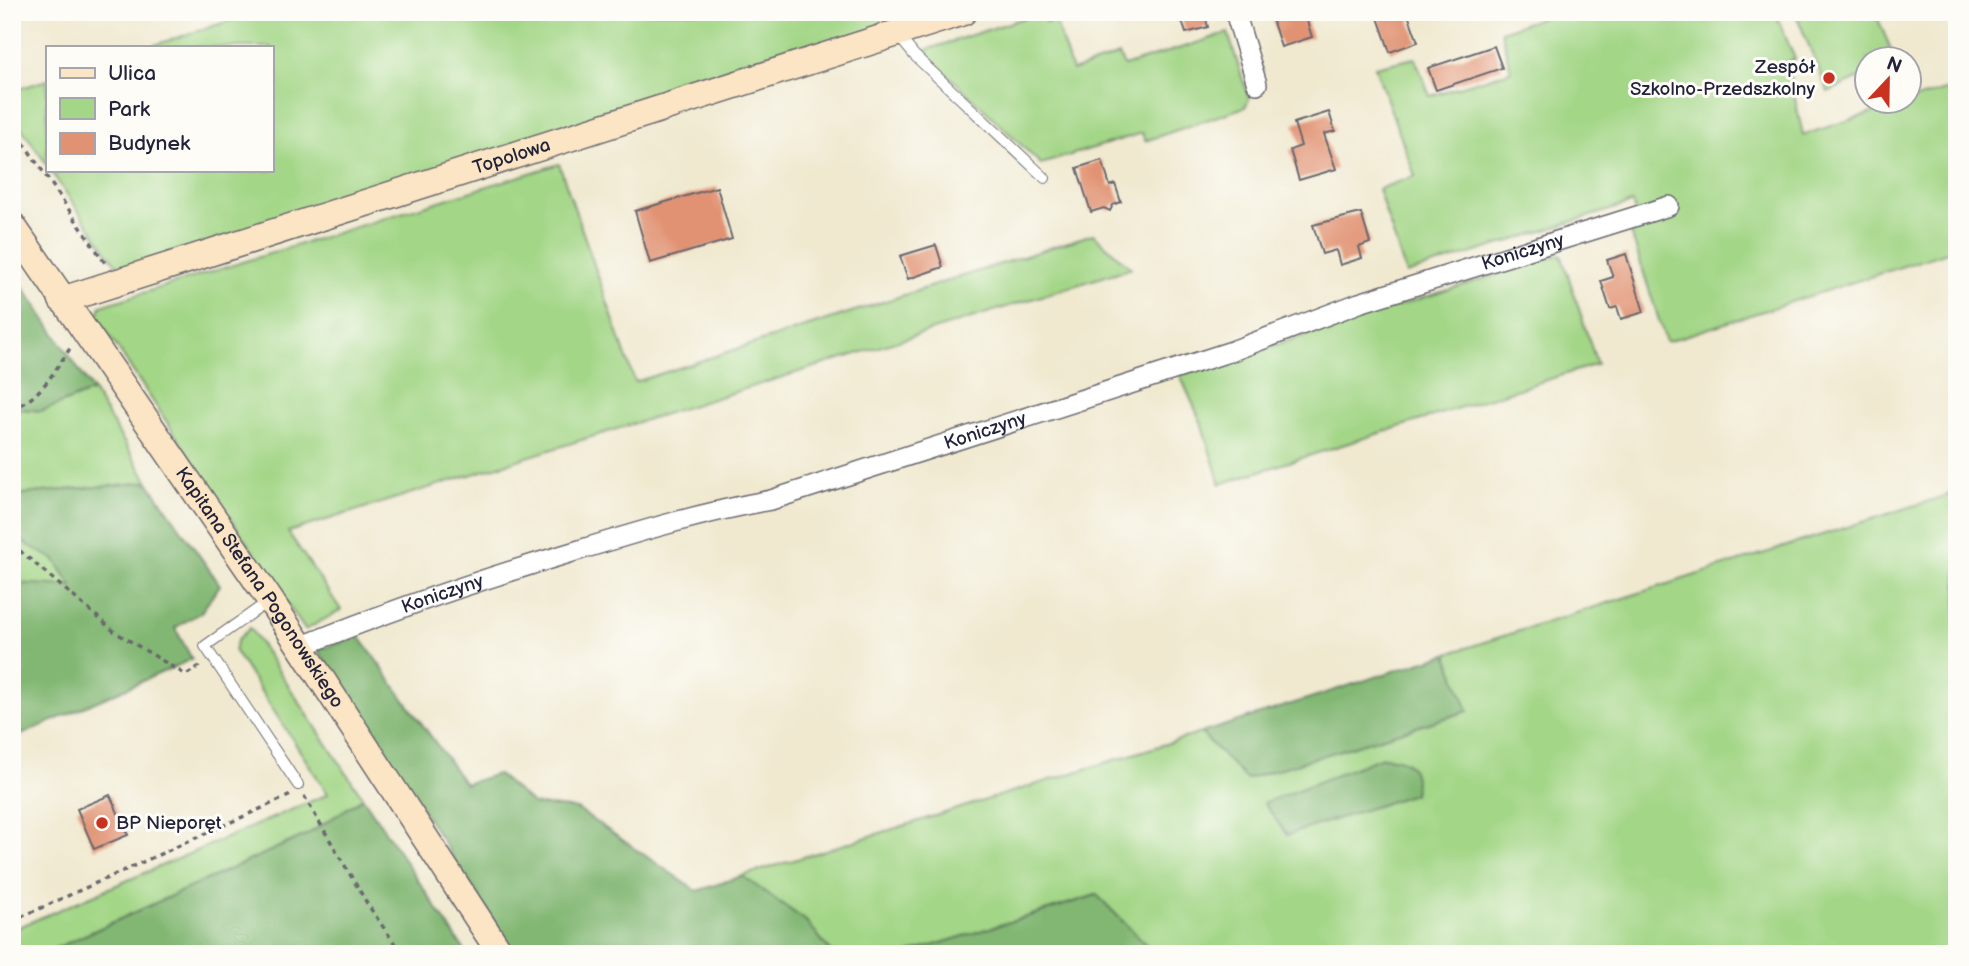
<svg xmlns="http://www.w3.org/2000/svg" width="1969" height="966" viewBox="0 0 1969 966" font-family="'Balsamiq Sans',sans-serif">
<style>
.green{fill:#a3d686;stroke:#627c60;stroke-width:2}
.forest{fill:#82b773;stroke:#526c57;stroke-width:2}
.building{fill:#e19272}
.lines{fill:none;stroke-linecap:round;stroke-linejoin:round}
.lane-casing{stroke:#6a686f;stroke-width:12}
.street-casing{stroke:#6a686f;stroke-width:22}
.secondary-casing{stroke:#6a686f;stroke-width:29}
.path{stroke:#6a686f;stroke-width:3.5;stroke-dasharray:5 5;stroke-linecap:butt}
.lane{stroke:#fff;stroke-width:10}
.street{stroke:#fff;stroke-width:19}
.secondary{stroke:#fce5c4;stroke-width:26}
.poi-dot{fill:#c8321e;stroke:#fdfcf7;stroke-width:2.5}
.labels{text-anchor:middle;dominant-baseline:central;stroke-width:6;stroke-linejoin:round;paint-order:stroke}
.poi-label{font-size:19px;fill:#22223b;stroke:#fdfcf7;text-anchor:end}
.street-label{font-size:19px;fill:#22223b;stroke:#fdfcf7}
</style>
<rect width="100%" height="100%" fill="#fdfcf7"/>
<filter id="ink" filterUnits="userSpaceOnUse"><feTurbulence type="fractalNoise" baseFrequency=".0143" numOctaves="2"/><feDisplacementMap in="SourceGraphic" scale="14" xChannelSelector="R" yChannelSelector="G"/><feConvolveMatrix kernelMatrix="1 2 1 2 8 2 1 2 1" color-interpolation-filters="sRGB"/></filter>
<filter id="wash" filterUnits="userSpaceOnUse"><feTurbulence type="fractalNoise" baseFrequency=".00686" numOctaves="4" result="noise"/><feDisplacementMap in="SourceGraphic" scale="28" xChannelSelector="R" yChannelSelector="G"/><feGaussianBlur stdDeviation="1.57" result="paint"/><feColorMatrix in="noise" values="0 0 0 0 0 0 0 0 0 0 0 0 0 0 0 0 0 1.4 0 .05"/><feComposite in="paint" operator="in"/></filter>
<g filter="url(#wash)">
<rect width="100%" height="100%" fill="#f0e9d0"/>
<g class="green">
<polygon points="257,12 935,12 120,270 50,170 271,170 271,47 148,47"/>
<polygon points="1042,12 1046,23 1055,20 1072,71 1119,55 1124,66 1228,33 1249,99 1245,107 1145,141 1142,133 1041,164 923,51"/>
<polygon points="1559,12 1775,12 1795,59 1787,62 1803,135 1957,86 1957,249 1666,342 1631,233 1641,229 1632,203 1406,274 1378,189 1415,176 1375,67 1415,58 1430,96 1511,71 1501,31"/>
<polygon points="1795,12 1875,12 1895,59 1868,60 1867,75 1828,92"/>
<polygon points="47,80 47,165 12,114 12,91"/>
<polygon points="559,164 635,382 1093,234 1131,268 288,532 341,610 305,630 97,317 101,306"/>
<polygon points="1561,254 1597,364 1220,484 1201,422 1180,375"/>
<polygon points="93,391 148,482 23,494 12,504 12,408 42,411"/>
<polygon points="1957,492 1957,954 1155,954 1096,895 906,954 833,954 806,921 742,876 1201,733 1246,779 1468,711 1447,654"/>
<polygon points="12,530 23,542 55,560 73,587 12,583"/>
<polygon points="250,628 363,798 308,834 43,954 12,954 12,930 328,794 234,650 238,639"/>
</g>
<g class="forest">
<polygon points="12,270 93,391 42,411 12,408"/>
<polygon points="148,482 220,585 201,612 175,628 192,659 12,739 12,583 72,586 55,560 23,542 12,530 12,504 23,494"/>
<polygon points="359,636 465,784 497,774 533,804 577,809 697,891 742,876 806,921 833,954 516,954 318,650"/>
<polygon points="1447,654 1468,711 1246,779 1201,733"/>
<path d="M1382,757C1411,758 1418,767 1414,794L1287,835L1264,803Z"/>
<polygon points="363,798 467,954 43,954 308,834"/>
<polygon points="1097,895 1155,954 906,954"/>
</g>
<g id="blocks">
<g class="building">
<polygon points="1179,12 1204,12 1208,27 1186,33"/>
<polygon points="1282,12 1298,12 1299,17 1305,15 1312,37 1281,47 1271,16"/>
<polygon points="1376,12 1407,12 1418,42 1390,52"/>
<polygon points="1494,46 1502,68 1436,90 1428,68"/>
<polygon points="1329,112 1335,131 1324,134 1336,169 1299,180 1290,150 1301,146 1294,123"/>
<polygon points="1102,160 1110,186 1115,184 1121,202 1113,205 1110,211 1104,208 1091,212 1077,168"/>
<polygon points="717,187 732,239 650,263 635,211"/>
<polygon points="1361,213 1370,243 1359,247 1362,258 1340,265 1336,250 1322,254 1313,225"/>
<polygon points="936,245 943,267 908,279 900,256"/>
<polygon points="1626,254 1644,312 1621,319 1617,307 1610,309 1601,281 1613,277 1607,260"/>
<polygon points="110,795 128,835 94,849 77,809"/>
</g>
</g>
</g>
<g filter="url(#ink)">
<use href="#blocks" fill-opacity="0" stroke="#6a686f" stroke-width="2"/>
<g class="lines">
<g class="lane-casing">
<g id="lane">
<polyline points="897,34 914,55 1045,178"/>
<polyline points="269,601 205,646 298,785"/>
</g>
</g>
<g class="street-casing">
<g id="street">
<polyline points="1235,12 1257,84"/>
<path id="s1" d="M300,647C391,610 482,579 576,551C641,531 704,512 771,500L1232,351L1359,303L1669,206"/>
</g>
</g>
<g class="secondary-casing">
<g id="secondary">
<path id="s2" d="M12,225L270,600L501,954"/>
<path id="s3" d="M62,300L963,12"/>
</g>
</g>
<g class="path">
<polyline points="12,126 105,263"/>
<path d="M12,409C40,399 55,370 71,347"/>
<polyline points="12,544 115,632 186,675 201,665"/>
<polyline points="304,796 368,905 402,954"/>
<polyline points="12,921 291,795"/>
</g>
<use href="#lane" class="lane"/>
<use href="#street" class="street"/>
<use href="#secondary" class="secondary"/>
</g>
</g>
<g class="poi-dot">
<circle cx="1829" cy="78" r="7"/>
<circle cx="102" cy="823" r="7"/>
</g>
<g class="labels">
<g class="poi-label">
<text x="1815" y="67">Zespół<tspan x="1815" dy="22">Szkolno-Przedszkolny</tspan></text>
<text x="116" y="823" text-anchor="start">BP Nieporęt</text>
</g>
<g class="street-label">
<text stroke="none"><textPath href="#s3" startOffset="472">Topolowa</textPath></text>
<text stroke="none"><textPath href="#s1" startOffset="1286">Koniczyny</textPath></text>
<text stroke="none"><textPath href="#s1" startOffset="719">Koniczyny</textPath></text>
<text stroke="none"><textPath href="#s2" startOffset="439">Kapitana Stefana Pogonowskiego</textPath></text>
<text stroke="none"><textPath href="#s1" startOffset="152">Koniczyny</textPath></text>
</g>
</g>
<rect width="1969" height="966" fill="none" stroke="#fdfcf7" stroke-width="42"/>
<rect x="46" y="46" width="228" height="126" fill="#fdfcf7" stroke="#a5a5ac" stroke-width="2"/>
<rect x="60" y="68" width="35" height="10" fill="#fce5c4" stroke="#a5a5ac" stroke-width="2"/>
<text x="108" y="80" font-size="21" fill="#22223b">Ulica</text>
<rect x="60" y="98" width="35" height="21" fill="#a3d686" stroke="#a5a5ac" stroke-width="2"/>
<text x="108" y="116" font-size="21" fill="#22223b">Park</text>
<rect x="60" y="133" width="35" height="21" fill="#e19272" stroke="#a5a5ac" stroke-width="2"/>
<text x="108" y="150" font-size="21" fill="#22223b">Budynek</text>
<g transform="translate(1888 80) rotate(22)"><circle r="33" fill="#fdfcf7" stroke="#a5a5ac" stroke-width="2"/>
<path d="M0-5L12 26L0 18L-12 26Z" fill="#c8321e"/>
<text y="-10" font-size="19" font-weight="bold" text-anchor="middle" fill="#22223b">N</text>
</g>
</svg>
